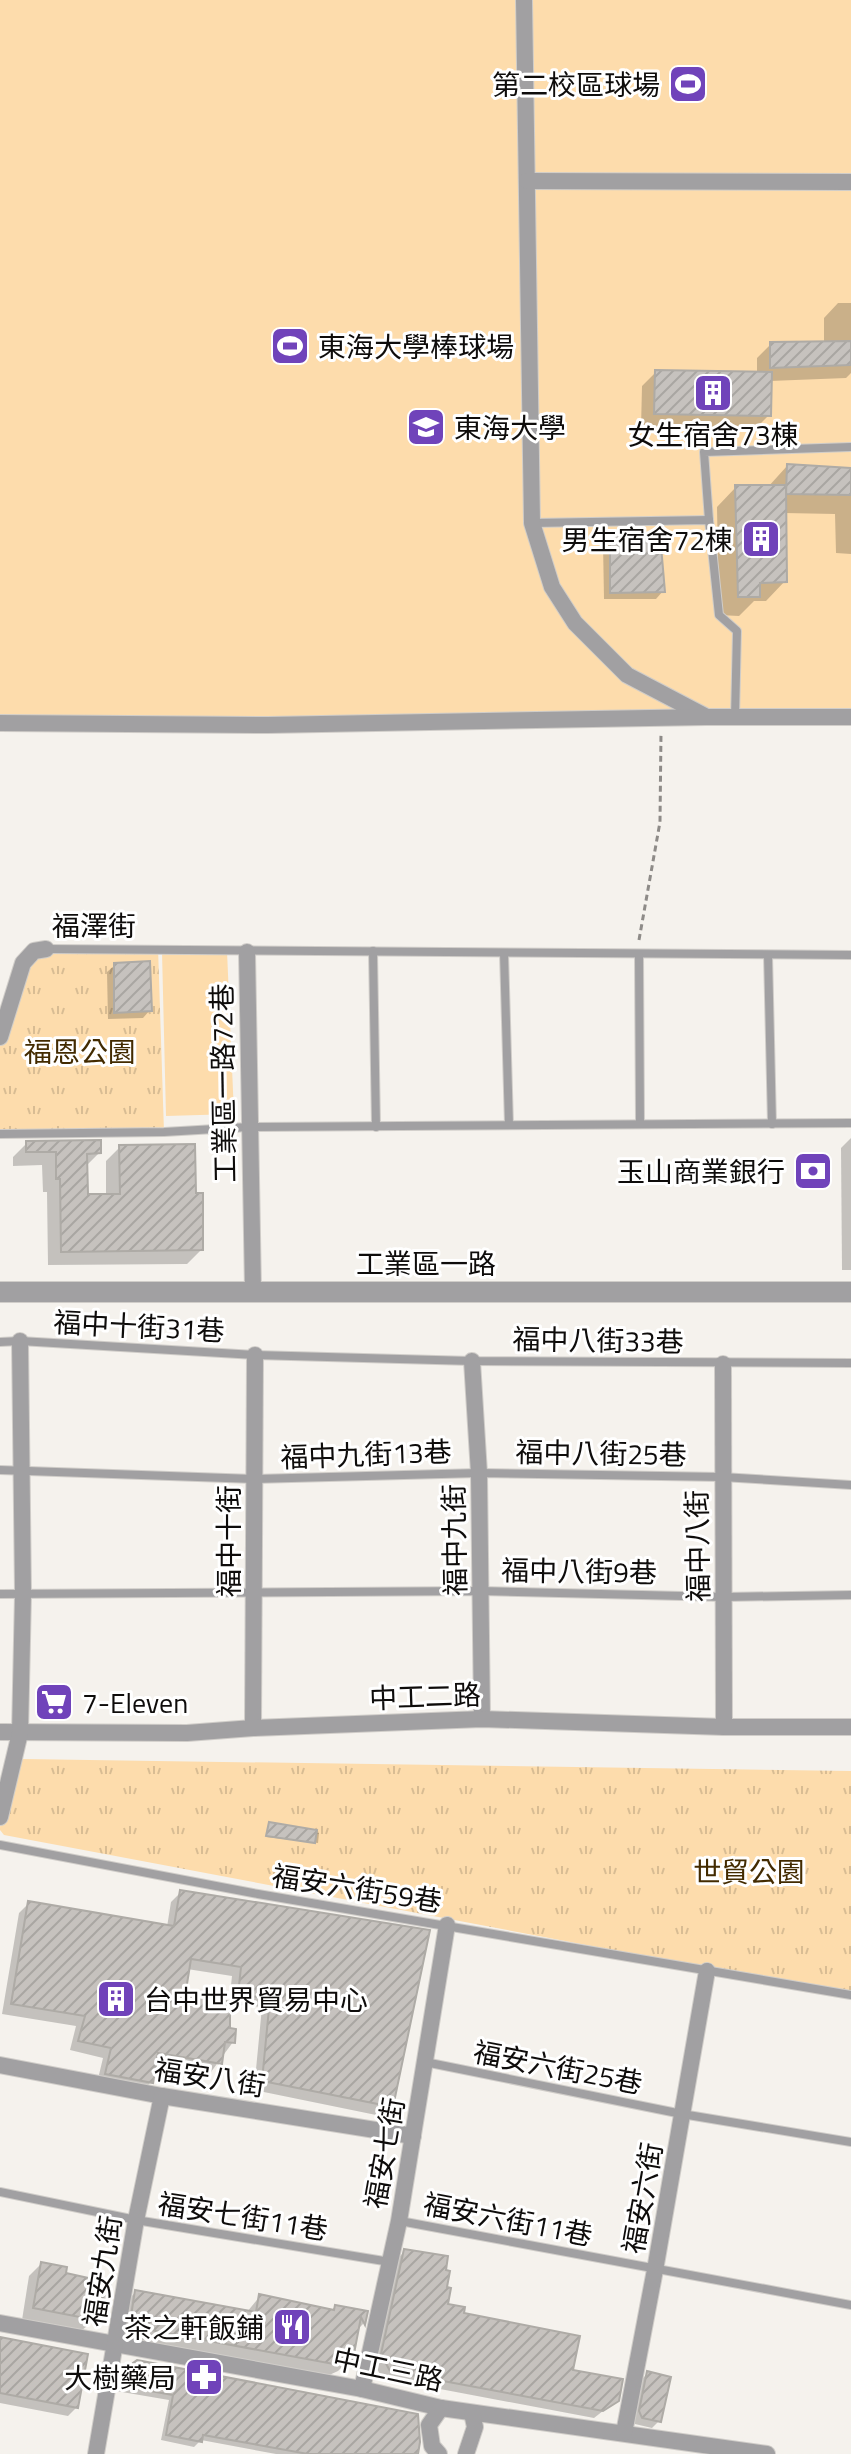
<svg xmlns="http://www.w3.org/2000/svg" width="851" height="2454" viewBox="0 0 851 2454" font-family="'Titillium Web','Noto Sans TC',sans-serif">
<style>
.green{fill:#fddcac}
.park{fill:url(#park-tufts)}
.shadow{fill:#0003;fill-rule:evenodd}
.building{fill:url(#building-hatch);stroke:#aeaba6;stroke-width:2}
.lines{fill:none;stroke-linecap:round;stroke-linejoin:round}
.service-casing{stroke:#d0cdc9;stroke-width:10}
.minor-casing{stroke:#d0cdc9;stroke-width:18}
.tertiary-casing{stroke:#d0cdc9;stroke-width:22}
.path{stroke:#8e8b88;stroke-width:3;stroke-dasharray:6 4;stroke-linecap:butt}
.service{stroke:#a1a0a2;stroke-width:8}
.minor{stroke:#a1a0a2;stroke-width:16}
.tertiary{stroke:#a1a0a2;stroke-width:20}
.labels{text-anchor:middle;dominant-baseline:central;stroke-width:6;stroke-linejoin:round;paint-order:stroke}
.poi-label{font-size:28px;fill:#0e0c0b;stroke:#fff;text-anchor:end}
.street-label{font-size:28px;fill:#0e0c0b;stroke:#fff}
.park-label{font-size:28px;fill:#432b00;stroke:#fff}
</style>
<defs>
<pattern id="park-tufts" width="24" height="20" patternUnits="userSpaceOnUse" patternTransform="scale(2)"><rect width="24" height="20" fill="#fddcac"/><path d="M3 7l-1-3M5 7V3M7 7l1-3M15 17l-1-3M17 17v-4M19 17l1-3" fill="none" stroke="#d8bc93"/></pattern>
<pattern id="building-hatch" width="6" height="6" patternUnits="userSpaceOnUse" patternTransform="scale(2)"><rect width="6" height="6" fill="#c6c2be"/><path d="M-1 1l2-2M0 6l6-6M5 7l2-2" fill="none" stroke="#a9a6a2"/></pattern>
</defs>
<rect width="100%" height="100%" fill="#f5f2ed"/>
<g class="green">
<polygon points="0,0 851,0 851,717 0,723"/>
<polygon points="227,951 234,1114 166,1116 162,952"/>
</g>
<g class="park">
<polygon points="158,947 164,1132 0,1134 0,1037 34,951"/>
<path d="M23,1759L851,1771V1992L645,1956L4,1835L0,1830C0,1805 4,1774 23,1759Z"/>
</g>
<g class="shadow">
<polygon points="838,303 851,303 851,373 846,378 770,381 769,415 755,429 641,428 642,386 656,372 757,374 757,358 771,344 824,343 824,318"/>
<polygon points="787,466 851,470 851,554 836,553 835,514 784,513 785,581 766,601 754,601 739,616 719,615 717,507 736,487 768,487"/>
<polygon points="611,535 663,591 656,599 604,599 603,543"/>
<polygon points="115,965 150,1010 143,1018 108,1019 107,972"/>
<polygon points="851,1138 851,1270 842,1270 841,1148"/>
<polygon points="27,1143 99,1153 85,1167 86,1196 106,1196 106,1161 120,1147 194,1195 201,1250 187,1264 48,1265 47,1192 43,1192 42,1165 13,1166 13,1157"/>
<polygon points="269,1824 319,1833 318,1843 266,1837"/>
<path d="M181,1892L391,2106L381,2116L254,2090L262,2007L228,2004V2030L233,2042L211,2072L154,2063L151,2082L141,2092L97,2083L103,2058L70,2050L76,2026L2,2014L19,1913L29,1903L167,1927L171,1902ZM187,1969L232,1976L229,2004L183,1992Z"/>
<polygon points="405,2251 445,2289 446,2305 571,2372 617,2400 594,2418 382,2378 374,2363 397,2259"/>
<polygon points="41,2264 64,2275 103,2313 81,2331 22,2320 29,2276"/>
<polygon points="136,2292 247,2312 260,2296 332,2311 336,2307 365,2313 363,2324 356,2331 351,2358 338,2371 325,2377 122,2339 123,2304"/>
<polygon points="0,2339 77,2407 68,2416 0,2403"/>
<polygon points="138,2362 417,2416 416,2454 276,2454 201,2440 194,2447 161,2440 169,2400 116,2391 119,2378"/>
<polygon points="648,2373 659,2421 652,2428 635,2424 633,2419 640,2381"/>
</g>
<g class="building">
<polygon points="851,341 851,365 770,368 770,342"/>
<polygon points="655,370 772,372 771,416 654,414"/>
<polygon points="787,464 851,468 851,495 786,494"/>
<polygon points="735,485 786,485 787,582 760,583 760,597 738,597"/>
<polygon points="610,533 660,534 665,592 610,593"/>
<polygon points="150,961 152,1011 114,1013 114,963"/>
<polygon points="101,1140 101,1153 87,1154 88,1194 120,1194 119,1145 195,1144 196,1193 203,1193 203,1250 61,1252 60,1179 56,1179 56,1152 26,1152 26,1141"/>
<polygon points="269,1822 317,1830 315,1843 266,1836"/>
<polygon points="180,1890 430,1930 393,2107 262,2081 270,1998 238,1995 241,1967 191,1959 186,1990 230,2002 230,2028 236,2029 235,2043 225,2042 222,2064 158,2053 153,2083 105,2074 111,2048 78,2041 85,2016 11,2004 28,1901 174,1926"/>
<polygon points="404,2249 448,2256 446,2270 450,2271 447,2287 451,2288 448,2304 465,2307 464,2313 580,2336 573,2370 623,2379 619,2401 603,2411 390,2371 381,2354"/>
<polygon points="41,2262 67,2267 66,2273 111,2283 105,2314 95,2320 33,2308"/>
<polygon points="135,2290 256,2312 259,2294 334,2310 335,2305 368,2311 365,2325 361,2317 353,2359 339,2365 134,2327 131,2316"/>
<polygon points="0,2337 88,2354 78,2408 0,2393"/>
<polygon points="137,2360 418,2414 420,2442 418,2454 308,2454 203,2435 202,2442 166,2435 173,2395 121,2386 123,2370"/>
<polygon points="647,2371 671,2377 661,2422 642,2418 639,2411"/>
</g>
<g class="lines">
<g class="service-casing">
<g id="service">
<polyline points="709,520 704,452 851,447"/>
<polyline points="532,523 709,520 719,615 737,631 735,718"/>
<polyline points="46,949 851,955"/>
<polyline points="373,951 376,1127"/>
<polyline points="504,953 509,1125"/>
<polyline points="639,955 640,1123"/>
<polyline points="768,955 772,1124"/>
<polyline points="0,1134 164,1132 249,1127 851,1123"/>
<polyline points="0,1342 20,1341 255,1355 472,1361 851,1363"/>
<polyline points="0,1470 254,1479 479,1473 722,1477 851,1485"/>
<polyline points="0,1594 481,1591 724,1597 851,1595"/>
<polyline points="0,1845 258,1894 851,1995"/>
<polyline points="425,2062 682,2114 851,2142"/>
<polyline points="0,2192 136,2220 390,2262"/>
<polyline points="400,2221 851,2305"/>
</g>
</g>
<g class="minor-casing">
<g id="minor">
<polyline points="524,0 532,523 552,587 575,623 627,675 705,716"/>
<polyline points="527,181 851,182"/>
<polyline points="0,723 268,725 706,717 851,717"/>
<polyline points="247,952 253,1291"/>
<polyline points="0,1037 23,963 34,951 46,949"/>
<polyline points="472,1361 479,1473 482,1719"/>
<polyline points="723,1364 724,1727"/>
<polyline points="253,1728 255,1355"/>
<polyline points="0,1732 187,1733 253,1728 482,1719 724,1727 851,1727"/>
<polyline points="0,1817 20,1733 23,1594 20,1341"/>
<polyline points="0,2065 162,2096 413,2136"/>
<polyline points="0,2323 362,2389 441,2408 767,2454"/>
<polyline points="362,2389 399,2221 447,1925"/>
<polyline points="624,2433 655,2270 707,1971"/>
<polyline points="96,2454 136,2220 162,2096"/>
<polyline points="439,2454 432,2446 429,2425 441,2408"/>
<polyline points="466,2454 475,2427 472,2413"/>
</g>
</g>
<g class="tertiary-casing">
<polyline id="tertiary" points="0,1292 851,1292"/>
</g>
<polyline class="path" points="639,940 660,822 661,733"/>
<use href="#service" class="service"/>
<use href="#minor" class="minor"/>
<use href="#tertiary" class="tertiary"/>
</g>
<defs>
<g id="stadium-square" transform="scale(2)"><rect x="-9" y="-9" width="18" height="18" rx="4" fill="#7043ba" stroke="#fff"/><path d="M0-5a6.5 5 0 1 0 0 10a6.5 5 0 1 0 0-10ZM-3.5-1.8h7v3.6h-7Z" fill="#fff"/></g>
<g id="building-square" transform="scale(2)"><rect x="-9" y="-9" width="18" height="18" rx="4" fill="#7043ba" stroke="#fff"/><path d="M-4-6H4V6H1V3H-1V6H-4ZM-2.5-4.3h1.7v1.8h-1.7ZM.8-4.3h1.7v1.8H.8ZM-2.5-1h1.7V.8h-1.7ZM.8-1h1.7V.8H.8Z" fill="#fff"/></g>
<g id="university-square" transform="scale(2)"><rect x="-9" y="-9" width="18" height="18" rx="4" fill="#7043ba" stroke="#fff"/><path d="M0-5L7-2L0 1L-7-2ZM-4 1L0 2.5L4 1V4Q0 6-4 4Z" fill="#fff"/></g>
<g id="bank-square" transform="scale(2)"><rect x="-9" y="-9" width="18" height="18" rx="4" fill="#7043ba" stroke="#fff"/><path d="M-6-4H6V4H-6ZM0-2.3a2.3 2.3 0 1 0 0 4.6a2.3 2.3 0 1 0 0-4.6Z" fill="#fff"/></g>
<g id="supermarket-square" transform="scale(2)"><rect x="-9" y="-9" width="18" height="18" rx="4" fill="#7043ba" stroke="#fff"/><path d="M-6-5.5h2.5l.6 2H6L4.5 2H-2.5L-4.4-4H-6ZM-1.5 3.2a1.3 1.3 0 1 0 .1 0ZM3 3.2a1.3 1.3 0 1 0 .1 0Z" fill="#fff"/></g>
<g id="restaurant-square" transform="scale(2)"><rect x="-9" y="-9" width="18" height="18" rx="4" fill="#7043ba" stroke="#fff"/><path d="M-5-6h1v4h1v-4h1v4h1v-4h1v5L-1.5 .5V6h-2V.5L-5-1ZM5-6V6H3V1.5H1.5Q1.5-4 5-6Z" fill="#fff"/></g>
<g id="pharmacy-square" transform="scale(2)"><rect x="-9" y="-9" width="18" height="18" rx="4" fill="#7043ba" stroke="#fff"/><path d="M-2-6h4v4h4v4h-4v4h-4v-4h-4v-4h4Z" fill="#fff"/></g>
</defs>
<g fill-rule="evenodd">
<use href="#stadium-square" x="688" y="84"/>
<use href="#stadium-square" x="290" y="346"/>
<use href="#building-square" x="713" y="393"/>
<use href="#university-square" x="426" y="427"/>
<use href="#building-square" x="761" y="539"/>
<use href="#bank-square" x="813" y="1171"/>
<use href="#supermarket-square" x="54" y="1702"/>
<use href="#building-square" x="116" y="1999"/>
<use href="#restaurant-square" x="292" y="2327"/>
<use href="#pharmacy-square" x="204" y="2377"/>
</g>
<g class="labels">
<g class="poi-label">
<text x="660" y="84">第二校區球場</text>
<text x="318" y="346" text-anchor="start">東海大學棒球場</text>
<text x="454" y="427" text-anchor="start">東海大學</text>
<text x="713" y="434" text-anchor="middle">女生宿舍73棟</text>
<text x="733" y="539">男生宿舍72棟</text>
<text x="785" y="1171">玉山商業銀行</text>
<text x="82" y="1702" text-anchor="start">7-Eleven</text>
<text x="144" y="1999" text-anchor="start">台中世界貿易中心</text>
<text x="264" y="2327">茶之軒飯鋪</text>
<text x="176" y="2377">大樹藥局</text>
</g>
<g class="street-label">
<text x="94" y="925">福澤街</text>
<text transform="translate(223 1083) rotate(-91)">工業區一路72巷</text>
<text x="426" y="1263">工業區一路</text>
<text transform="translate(139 1326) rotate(3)">福中十街31巷</text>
<text transform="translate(598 1340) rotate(1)">福中八街33巷</text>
<text transform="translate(601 1453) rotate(1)">福中八街25巷</text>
<text transform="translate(366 1454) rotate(-2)">福中九街13巷</text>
<text transform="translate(454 1540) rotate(-91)">福中九街</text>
<text transform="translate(228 1541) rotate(-90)">福中十街</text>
<text transform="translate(697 1546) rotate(-91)">福中八街</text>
<text transform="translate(579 1571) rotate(1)">福中八街9巷</text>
<text transform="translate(425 1696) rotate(-2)">中工二路</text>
<text transform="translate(357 1888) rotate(9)">福安六街59巷</text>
<text transform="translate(558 2067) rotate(11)">福安六街25巷</text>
<text transform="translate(210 2077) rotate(9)">福安八街</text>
<text transform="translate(384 2153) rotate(-80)">福安七街</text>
<text transform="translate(642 2198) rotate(-80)">福安六街</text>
<text transform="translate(243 2216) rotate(9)">福安七街11巷</text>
<text transform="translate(508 2219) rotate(11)">福安六街11巷</text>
<text transform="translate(102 2271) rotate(-81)">福安九街</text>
<text transform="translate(388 2369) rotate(12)">中工三路</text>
</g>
<g class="park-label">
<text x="80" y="1051">福恩公園</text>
<text x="749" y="1871">世貿公園</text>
</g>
</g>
</svg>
